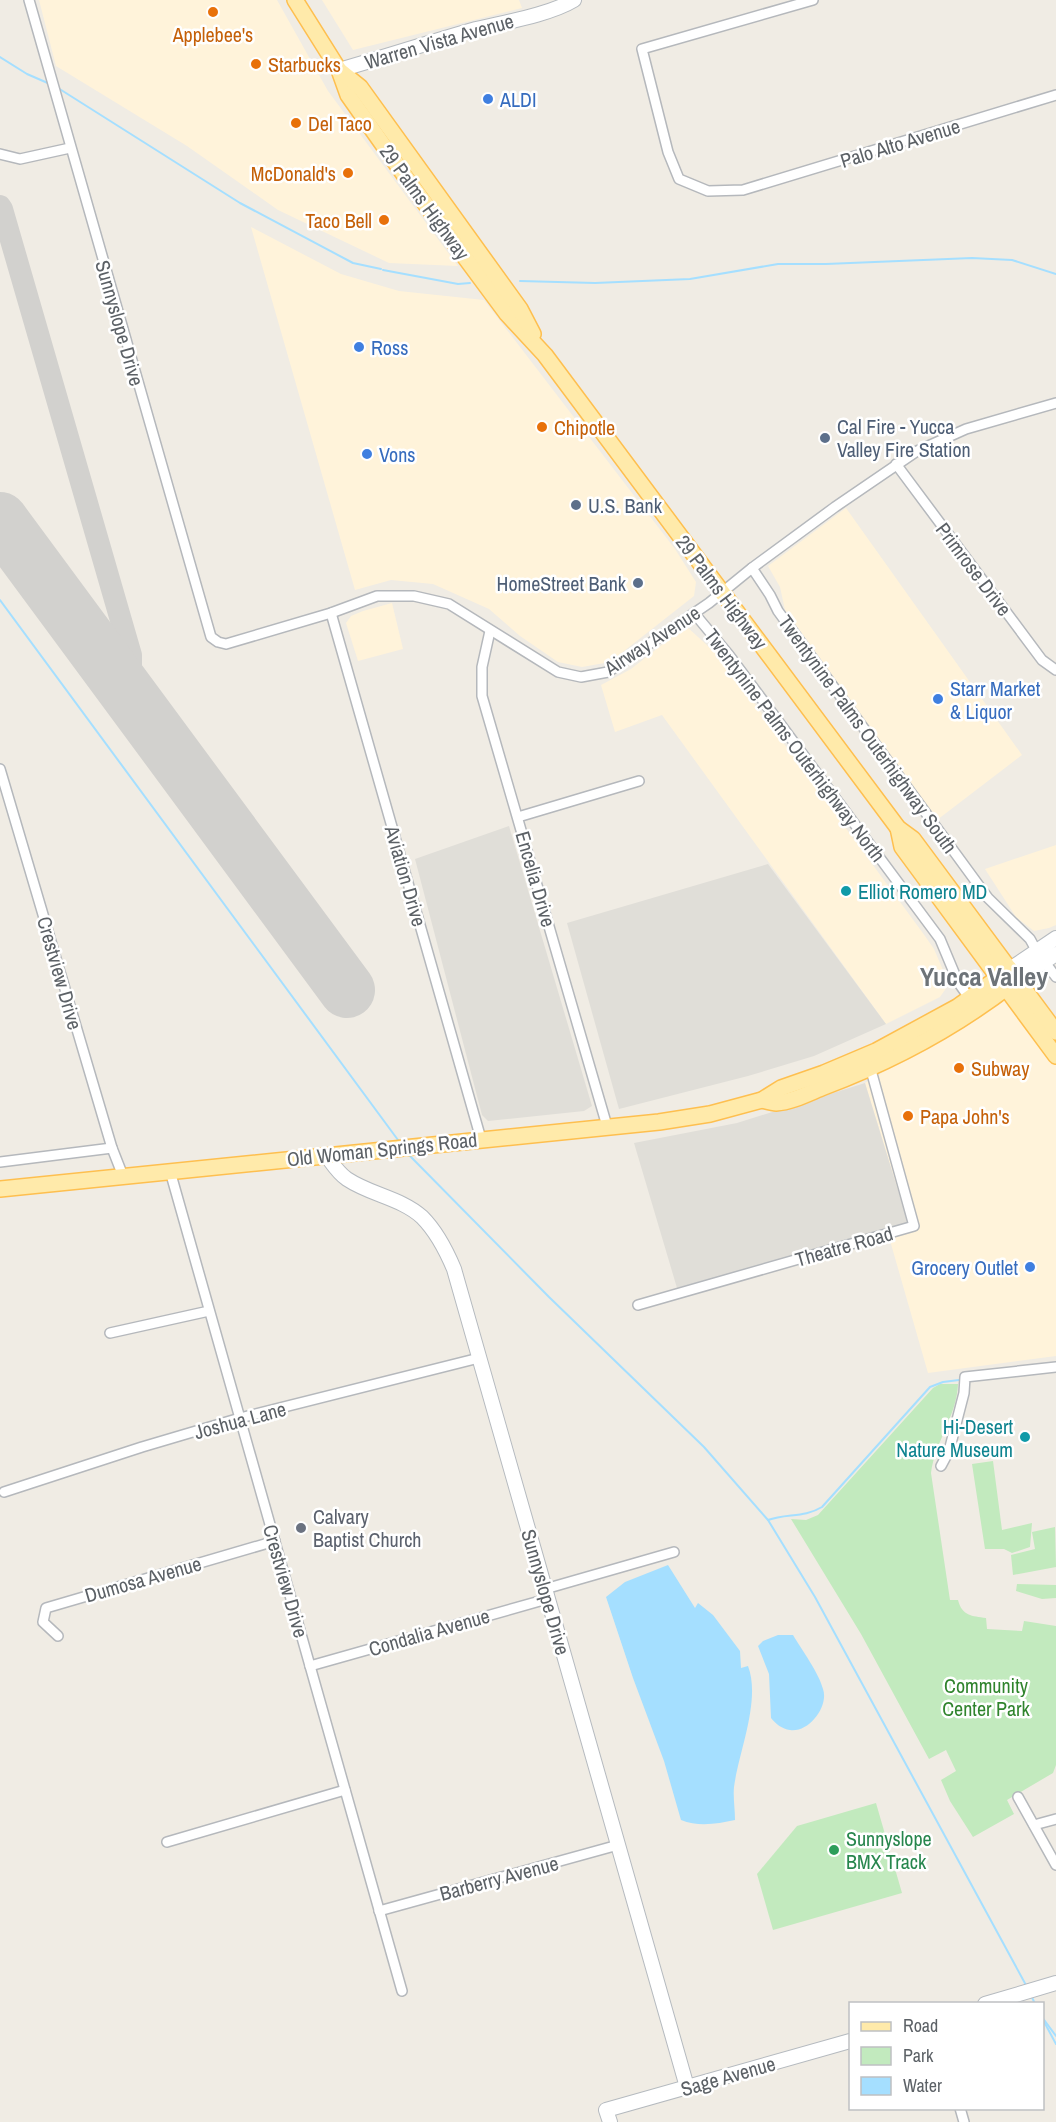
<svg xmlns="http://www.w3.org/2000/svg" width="1056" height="2122" viewBox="0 0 1056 2122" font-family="'Archivo Narrow',sans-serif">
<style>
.commercial{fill:#fff3da}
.industrial{fill:#e0ded8}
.green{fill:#c2eabe}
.water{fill:#a5dfff}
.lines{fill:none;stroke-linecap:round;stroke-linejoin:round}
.stream{stroke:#a5dfff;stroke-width:2}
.taxiway{stroke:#d2d1ce;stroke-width:22}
.runway{stroke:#d2d1ce;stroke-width:56}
.street-casing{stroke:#b5b8bc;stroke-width:12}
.secondary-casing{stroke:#b5babf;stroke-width:16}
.primary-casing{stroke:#febf4f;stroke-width:18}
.street{stroke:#fff;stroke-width:9}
.secondary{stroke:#fff;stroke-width:14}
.primary{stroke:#ffeaaa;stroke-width:15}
.food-dot{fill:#e8710a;stroke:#fff;stroke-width:2}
.shop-dot{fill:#3f7fe0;stroke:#fff;stroke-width:2}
.service-dot{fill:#5c6f8a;stroke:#fff;stroke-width:2}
.culture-dot{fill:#0f9aa8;stroke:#fff;stroke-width:2}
.worship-dot{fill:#6b7280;stroke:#fff;stroke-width:2}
.leisure-dot{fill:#2e9e5b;stroke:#fff;stroke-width:2}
.labels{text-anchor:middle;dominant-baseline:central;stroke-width:5;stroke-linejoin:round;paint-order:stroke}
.food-label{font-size:20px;fill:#c56008;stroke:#fff;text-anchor:start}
.street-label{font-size:20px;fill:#5c6166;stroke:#fff}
.shop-label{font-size:20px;fill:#366cbe;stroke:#fff;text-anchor:start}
.service-label{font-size:20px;fill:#4e5e75;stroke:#fff;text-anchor:start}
.culture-label{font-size:20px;fill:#0d838f;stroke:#fff;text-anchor:start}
.worship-label{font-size:20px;fill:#5b616d;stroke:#fff;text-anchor:start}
.park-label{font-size:20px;fill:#30842d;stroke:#fff}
.leisure-label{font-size:20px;fill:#27864d;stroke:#fff;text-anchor:start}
.district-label{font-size:26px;font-weight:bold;fill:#6d7378;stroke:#fff}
</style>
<rect width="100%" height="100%" fill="#f0ece4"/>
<g class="commercial">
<polygon points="39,0 277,0 328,91 458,266 389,263 278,210 187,146 56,66"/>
<polygon points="322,0 519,0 522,8 353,50"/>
<polygon points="251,227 341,274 399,291 484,300 675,549 696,582 694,596 610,662 582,667 558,662 520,636 489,609 433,584 391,580 355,590"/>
<polygon points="846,508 1022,755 937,820 785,610 780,587 768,566"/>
<polygon points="392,603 403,649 358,661 346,623 351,616 363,611"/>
<polygon points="686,626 721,658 925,936 934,949 949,984 940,997 886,1024 662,715 615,732 601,685 631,669"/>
<polygon points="1056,845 1056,925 1049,928 1034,931 1016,917 985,869"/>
<polygon points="1006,997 1056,1064 1056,1356 928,1373 887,1230 908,1223 865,1083"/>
</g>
<g class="industrial">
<polygon points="509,826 592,1106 584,1111 488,1121 482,1115 415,859"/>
<polygon points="768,864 886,1024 814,1056 748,1076 619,1109 567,923"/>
<polygon points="865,1083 908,1223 677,1288 634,1143 737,1123"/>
</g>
<g class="green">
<path d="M940,1384H958C957,1415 935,1442 931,1473L950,1600H958C962,1616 972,1616 986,1618L987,1629L1022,1631L1024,1621L1056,1626V1765L1053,1773L1007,1800L1014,1814L973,1837L950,1801L941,1780L956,1771L946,1750L929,1759L861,1634L791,1519L806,1520L818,1515L933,1388Z"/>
<polygon points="993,1461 1002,1530 1032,1523 1030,1547 1012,1553 1004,1549 985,1549 972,1464"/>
<polygon points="1055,1527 1056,1567 1013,1575 1011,1555 1035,1549 1032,1532"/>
<polygon points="1017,1584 1056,1585 1056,1598 1042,1599 1016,1591"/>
<polygon points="876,1803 902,1893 773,1930 757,1874 797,1826"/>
</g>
<g class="water">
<path d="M668,1565L695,1608L698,1603L713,1615L740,1651L741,1668L748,1666C761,1700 739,1751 734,1787C733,1797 735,1809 735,1820C717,1824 698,1827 681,1820L664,1761L633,1678L606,1597L625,1582Z"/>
<path d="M778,1635H793C802,1650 819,1673 823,1689C829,1706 809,1733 790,1730C782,1729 776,1724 771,1718L769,1674L758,1646L763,1641Z"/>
</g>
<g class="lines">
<g class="stream">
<polyline points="0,57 27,74 50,84"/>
<polyline points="58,88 240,203 353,263 381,269"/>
<polyline points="383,270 458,284 470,283"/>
<polyline points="520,281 595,283 690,279 778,264 826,264 972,258 1012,260 1056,274"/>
<polyline points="0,600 398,1140"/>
<polyline points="409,1155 549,1297 704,1447 768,1520 815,1597 1027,1987"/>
<path d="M768,1520C786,1513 804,1518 822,1507L930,1387L943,1382L959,1380"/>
<polyline points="1031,1995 1035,2004"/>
<polyline points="1042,2017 1056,2036"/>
<polyline points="1042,2018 1056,2044"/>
</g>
<polyline class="taxiway" points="0,206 2,209 131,655 131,675 121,684"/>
<polyline class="runway" points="0,520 347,990"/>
<g class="street-casing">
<g id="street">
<polyline points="29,0 211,637 218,642 226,644 331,613 377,596 414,596 449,604 558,672 581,677 608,672 709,603 752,568 835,507 917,451 966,429 1056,403"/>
<polyline points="813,0 642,49 668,152 679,179 708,191 743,190 1056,95"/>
<polyline points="0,154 20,159 70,148"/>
<polyline points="896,464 1042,660 1056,670"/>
<polyline points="752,568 770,595 778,611 988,898 1030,939 1036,950"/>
<polyline points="331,613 481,1139"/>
<polyline points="694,613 729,655 940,939 958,982 970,999"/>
<polyline points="490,631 482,667 482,696 607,1126"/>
<polyline points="0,769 112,1148 123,1176"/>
<polyline points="518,817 639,781"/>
<polyline points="1044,961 1056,977"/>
<polyline points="0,1162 112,1148"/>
<polyline points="170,1171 402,1991"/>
<polyline points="638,1305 914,1226 869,1063"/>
<polyline points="110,1333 209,1311"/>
<polyline points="941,1466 949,1451 964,1393 965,1377 1056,1367"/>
<polyline points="4,1492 142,1447 240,1418 479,1358"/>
<polyline points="545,1589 674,1552"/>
<polyline points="58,1636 43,1622 46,1608 275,1541"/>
<polyline points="310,1666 547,1599"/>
<polyline points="1018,1797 1056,1865"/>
<polyline points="1034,1825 1056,1819"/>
<polyline points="167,1842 345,1790"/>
<polyline points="379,1911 618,1845"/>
<polyline points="960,2108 964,2122"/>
</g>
</g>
<g class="secondary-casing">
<g id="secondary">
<path d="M339,70C385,57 430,42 476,29C505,22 549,15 574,0"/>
<polyline points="1010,969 1056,938"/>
<polyline points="1018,979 1056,954"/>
<path d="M326,1155C332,1163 338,1173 347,1179C371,1195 401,1198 422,1217C437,1232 446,1250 454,1269L687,2087"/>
<polyline points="985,2004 1056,1983"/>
<polyline points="610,2122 606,2110 850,2041"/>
</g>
</g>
<g class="primary-casing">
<g id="primary">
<polyline points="295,0 339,70 348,95 410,183 507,314 545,355 898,828 913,839 1056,1032"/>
<polyline points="339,70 360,87 520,309 533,334"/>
<polyline points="898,828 902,847 1056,1056"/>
<path d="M762,1100C766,1101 772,1103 776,1103C792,1102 809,1093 824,1087C893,1061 960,1025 1018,979"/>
<polyline points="0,1189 659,1122 710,1114 762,1100 781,1088 824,1073 876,1051 957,1007 1010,969"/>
</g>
</g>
<use href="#street" class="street"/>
<use href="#secondary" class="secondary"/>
<use href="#primary" class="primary"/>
</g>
<g class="food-dot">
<circle cx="213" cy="12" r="6"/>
<circle cx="256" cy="64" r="6"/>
<circle cx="296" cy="123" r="6"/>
<circle cx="348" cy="173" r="6"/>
<circle cx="384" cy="220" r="6"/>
<circle cx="542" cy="427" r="6"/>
<circle cx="959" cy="1068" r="6"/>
<circle cx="908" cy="1116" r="6"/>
</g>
<g class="shop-dot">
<circle cx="488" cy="99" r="6"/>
<circle cx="359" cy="347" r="6"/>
<circle cx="367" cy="454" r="6"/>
<circle cx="938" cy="699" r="6"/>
<circle cx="1030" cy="1267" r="6"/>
</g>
<g class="service-dot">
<circle cx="825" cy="438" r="6"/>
<circle cx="576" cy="505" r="6"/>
<circle cx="638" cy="583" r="6"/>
</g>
<g class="culture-dot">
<circle cx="846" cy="891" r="6"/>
<circle cx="1025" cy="1437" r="6"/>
</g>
<circle class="worship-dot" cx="301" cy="1528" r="6"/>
<circle class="leisure-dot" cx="834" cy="1850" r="6"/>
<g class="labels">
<g class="food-label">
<text x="213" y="34" text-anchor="middle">Applebee's</text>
<text x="268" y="64">Starbucks</text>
<text x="308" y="123">Del Taco</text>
<text x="336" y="173" text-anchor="end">McDonald's</text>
<text x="372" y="220" text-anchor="end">Taco Bell</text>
<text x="554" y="427">Chipotle</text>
<text x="971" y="1068">Subway</text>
<text x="920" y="1116">Papa John's</text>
</g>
<g class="street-label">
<text transform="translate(439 41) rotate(-16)">Warren Vista Avenue</text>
<text transform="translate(900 143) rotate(-17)">Palo Alto Avenue</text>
<text transform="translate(425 202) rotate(54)">29 Palms Highway</text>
<text transform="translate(120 323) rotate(74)">Sunnyslope Drive</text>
<text transform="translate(974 569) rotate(53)">Primrose Drive</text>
<text transform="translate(722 592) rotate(53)">29 Palms Highway</text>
<text transform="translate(652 640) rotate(-33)">Airway Avenue</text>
<text transform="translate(868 734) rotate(54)">Twentynine Palms Outerhighway South</text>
<text transform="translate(795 745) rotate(53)">Twentynine Palms Outerhighway North</text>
<text transform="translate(406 876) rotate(74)">Aviation Drive</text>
<text transform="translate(536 879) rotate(74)">Encelia Drive</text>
<text transform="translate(60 973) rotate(74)">Crestview Drive</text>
<text transform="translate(382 1149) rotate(-6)">Old Woman Springs Road</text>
<text transform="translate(844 1246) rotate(-16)">Theatre Road</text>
<text transform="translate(240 1420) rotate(-15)">Joshua Lane</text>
<text transform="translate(143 1579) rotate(-16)">Dumosa Avenue</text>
<text transform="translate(286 1581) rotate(74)">Crestview Drive</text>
<text transform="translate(546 1592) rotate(74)">Sunnyslope Drive</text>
<text transform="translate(429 1632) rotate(-16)">Condalia Avenue</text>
<text transform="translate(499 1878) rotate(-15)">Barberry Avenue</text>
<text transform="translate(728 2076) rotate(-16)">Sage Avenue</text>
</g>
<g class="shop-label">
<text x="500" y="99">ALDI</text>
<text x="371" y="347">Ross</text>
<text x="379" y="454">Vons</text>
<text x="950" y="688">Starr Market<tspan x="950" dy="23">&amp; Liquor</tspan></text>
<text x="1018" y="1267" text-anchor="end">Grocery Outlet</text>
</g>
<g class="service-label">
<text x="837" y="426">Cal Fire - Yucca<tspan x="837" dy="23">Valley Fire Station</tspan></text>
<text x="588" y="505">U.S. Bank</text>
<text x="626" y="583" text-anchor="end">HomeStreet Bank</text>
</g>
<g class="culture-label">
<text x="858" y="891">Elliot Romero MD</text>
<text x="1013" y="1426" text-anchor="end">Hi-Desert<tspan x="1013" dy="23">Nature Museum</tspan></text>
</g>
<g class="worship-label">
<text x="313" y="1516">Calvary<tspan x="313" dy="23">Baptist Church</tspan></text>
</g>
<g class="park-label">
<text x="986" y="1685">Community<tspan x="986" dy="23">Center Park</tspan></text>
</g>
<g class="leisure-label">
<text x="846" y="1838">Sunnyslope<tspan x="846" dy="23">BMX Track</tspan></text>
</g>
<g class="district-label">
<text x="984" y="976">Yucca Valley</text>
</g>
</g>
<rect x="849" y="2002" width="195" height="108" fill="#ffffff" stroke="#bec0c2" stroke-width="1.5"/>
<rect x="861" y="2022" width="30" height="9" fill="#ffeaaa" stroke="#bec0c2" stroke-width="1.5"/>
<text x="903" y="2032" font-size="18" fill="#5c6166">Road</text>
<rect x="861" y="2047" width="30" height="18" fill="#c2eabe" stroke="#bec0c2" stroke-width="1.5"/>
<text x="903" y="2062" font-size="18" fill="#5c6166">Park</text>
<rect x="861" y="2077" width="30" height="18" fill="#a5dfff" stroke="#bec0c2" stroke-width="1.5"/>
<text x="903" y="2092" font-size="18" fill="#5c6166">Water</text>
</svg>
